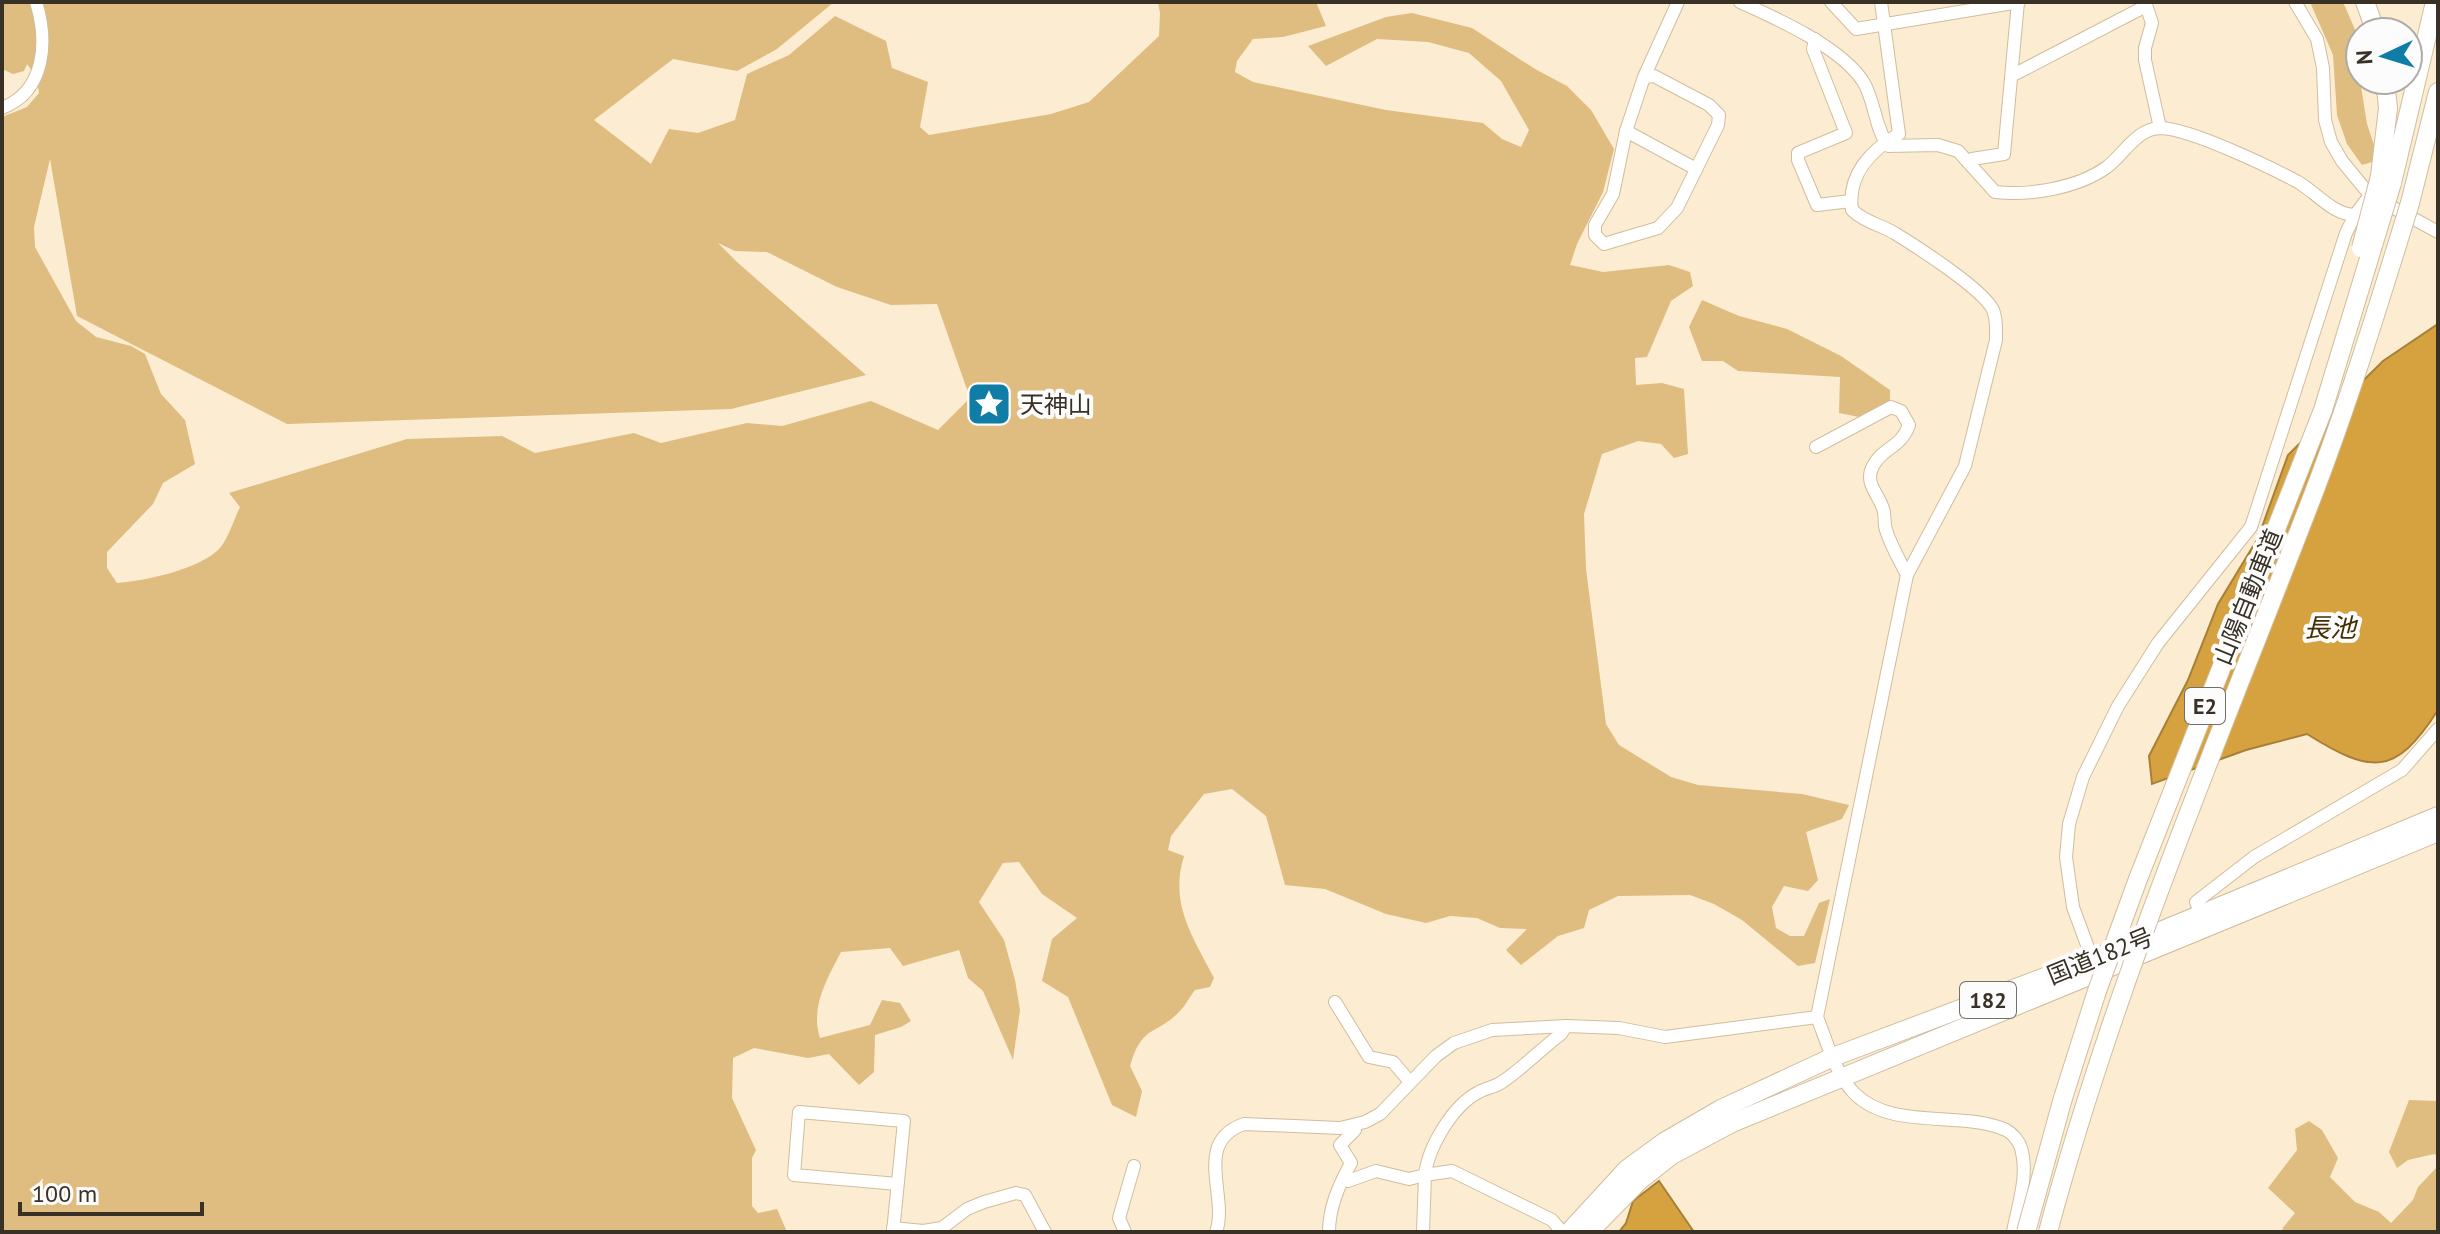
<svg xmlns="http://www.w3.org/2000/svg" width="2440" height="1234" viewBox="0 0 2440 1234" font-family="'PT Sans','Noto Sans JP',sans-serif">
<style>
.green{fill:#dfbc7f;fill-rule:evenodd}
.water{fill:#d5a23f;stroke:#a68037;stroke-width:2}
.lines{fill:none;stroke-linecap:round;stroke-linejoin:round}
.minor-casing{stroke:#d0bd9d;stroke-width:14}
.highway-casing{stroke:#d0bd9d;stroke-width:20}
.minor{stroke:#fff;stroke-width:12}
.highway{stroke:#fff;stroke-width:18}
.highway-bridge-casing{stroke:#d0bd9d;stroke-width:20;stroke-linecap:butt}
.highway-bridge{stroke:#fff;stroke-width:18}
.labels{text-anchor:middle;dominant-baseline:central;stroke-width:8;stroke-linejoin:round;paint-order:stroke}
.shield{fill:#fcfcfc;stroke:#746e66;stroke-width:2}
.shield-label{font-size:22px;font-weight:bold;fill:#393125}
.poi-label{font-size:24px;fill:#393125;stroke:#fcfcfc;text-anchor:start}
.street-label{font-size:24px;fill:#393125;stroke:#fcfcfc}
.water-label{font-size:26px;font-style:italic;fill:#422e02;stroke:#fcfcfc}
</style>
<rect width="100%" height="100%" fill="#fcedd2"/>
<g class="green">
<path d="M2,2H834L777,49L737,71L673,59L594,120L651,164L669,129L698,133L735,120L747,74L789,55L835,16L886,41L892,68L928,82L920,127L929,135L1051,114L1089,102L1159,36L1160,13L1158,2H1316L1326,26L1283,37L1253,39L1237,61L1235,72L1253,82L1386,110L1483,123L1502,139L1521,147L1529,130L1501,81L1469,53L1428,42L1377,39L1326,66L1308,46L1386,17L1412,13L1472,28L1535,69L1567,86L1591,110L1614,149L1603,192L1577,244L1570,265L1603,272L1669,265L1690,272L1693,286L1671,301L1647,357L1635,358L1636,385L1662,383L1684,389L1688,454L1674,458L1661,444L1638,441L1602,454L1584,514L1586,569L1606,724L1619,745L1671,777L1698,785L1802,794L1849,805L1842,819L1806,832L1818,880L1808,891L1784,886L1772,907L1776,928L1790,936H1804L1819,903L1830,899L1815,963L1798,966L1742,920L1714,904L1690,895L1618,896L1589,910L1584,928L1558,936L1521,965L1506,950L1527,929L1500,928L1477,918L1450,916L1426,923L1386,914L1325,889L1285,885L1266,816L1232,789L1204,794L1171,836L1168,850L1184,856C1169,904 1193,937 1214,978L1210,987L1195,990C1190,996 1186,1005 1180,1011C1156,1036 1142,1024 1130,1066L1142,1091L1136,1117L1112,1105L1068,997L1042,981L1052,939L1077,918L1042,894L1019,862L1003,863L979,902L1004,940L1015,980L1020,1010L1013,1060L983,991L968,978L959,950L903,966L890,948L841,952C827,979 810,1007 820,1038L870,1025L882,1000L900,1003L911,1021L901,1027L875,1035L874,1072L859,1085L829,1054L808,1058L754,1048L733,1058L732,1098L756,1150L752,1158V1206L758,1213L777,1209L787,1232H2V117L27,107L39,93L36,76L27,64L24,71L13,74L2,69ZM50,159L77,316L287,424L731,409L866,375L737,262L718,243L735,251L767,252L837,287L891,305L937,304L970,398L938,430L871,401L782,426L747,423L661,443L634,433L535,453L502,436L407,439L229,493L240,507C234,519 229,537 220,548C201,569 145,581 117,583L107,568V552L153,504L163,483L195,464L185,420L161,394L145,354L131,346L96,337L76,321L35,247L34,227Z"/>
<polygon points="2310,2 2343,2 2360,41 2360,80 2367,124 2374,145 2372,162 2362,165 2347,144 2337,115 2333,55"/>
<polygon points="1702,300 1739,316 1787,329 1841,356 1890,390 1890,404 1859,417 1839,413 1840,377 1738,371 1723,361 1702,361 1689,327"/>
<polygon points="2409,1100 2438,1101 2438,1156 2434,1154 2408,1160 2397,1168 2389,1152"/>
<polygon points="2309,1121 2322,1130 2338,1158 2330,1177 2355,1202 2379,1212 2391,1223 2413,1200 2418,1187 2438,1166 2438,1232 2286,1232 2282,1229 2295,1213 2268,1188 2297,1150 2295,1129"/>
</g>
<g class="water">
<path d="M2438,324V710C2395,777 2371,774 2307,734L2246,750L2152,784L2149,756L2188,680L2218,604L2258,538L2288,455L2383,361Z"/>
<polygon points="1659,1181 1694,1232 1619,1232 1626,1223 1633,1201"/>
</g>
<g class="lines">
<g class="minor-casing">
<g id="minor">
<path d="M1740,2C1776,18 1843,48 1864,83C1875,102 1875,128 1888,146L1938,145L1958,151L1995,192C2030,196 2078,188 2107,167C2124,154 2137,128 2161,128C2191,129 2270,167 2298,182C2318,194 2332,214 2355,215L2370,195"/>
<polyline points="1831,2 1856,29 2019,2"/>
<path d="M1881,2L1899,134C1871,150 1847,175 1852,210C1864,222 1882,225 1896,234C1917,247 1983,289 1993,310C1997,319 1996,330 1996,340L1965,466L1907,575L1817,1017C1827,1042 1835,1073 1854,1093C1891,1131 1961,1110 2006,1130C2012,1133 2019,1141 2021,1148C2029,1175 2018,1205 2013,1232"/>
<polyline points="2145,2 2152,23 2145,48 2145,60 2160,128"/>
<polyline points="2295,2 2317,39 2323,68 2325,120 2331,142 2342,161 2370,195 2438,232"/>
<polyline points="1815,39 1813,49 1846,133 1798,153 1798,160 1817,205 1851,201"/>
<polyline points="2012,72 2015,74 2146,6"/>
<polyline points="1644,77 1654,76 1709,105 1719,115 1718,125 1677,208 1658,228 1604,244 1595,235 1595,225 1613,194 1626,131 1644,77 1678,2"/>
<path d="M2,108C46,91 48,41 36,2"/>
<polyline points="1626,131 1696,169"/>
<polyline points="1968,162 1972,159 2004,154 2018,2"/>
<path d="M1816,447L1891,407L1901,411L1909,425C1901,448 1883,447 1873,466C1863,484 1881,496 1884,512C1885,518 1884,524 1886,530C1891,546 1900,561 1907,575"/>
<polyline points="2203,919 2196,902 2254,857 2402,770 2438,729"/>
<polyline points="2094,964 2073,907 2066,857 2069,824 2083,777 2118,706 2158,643 2251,527 2346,233 2355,215"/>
<polyline points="1335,1002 1369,1057 1393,1062 1410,1082"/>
<path d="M1343,1179L1348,1181L1376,1171L1409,1179L1425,1175C1428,1147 1453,1105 1479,1092C1486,1088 1495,1087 1502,1082C1523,1068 1541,1049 1561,1034L1566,1026"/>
<polyline points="893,1228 923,1231 942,1228 967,1209 984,1202 1016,1193 1025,1195 1045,1232"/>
<polyline points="893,1232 904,1121 799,1112 794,1175 898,1184"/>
<polyline points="1125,1232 1119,1218 1134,1166"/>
<path d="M1216,1232C1229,1197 1192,1142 1244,1124L1340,1128L1365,1122L1380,1114L1436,1056L1454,1043L1492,1030L1566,1026L1619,1028L1665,1037L1817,1017"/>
<path d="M1329,1232C1329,1207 1339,1185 1351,1163L1340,1145L1355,1130V1125"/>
<polyline points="1423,1232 1425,1175 1452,1171 1552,1220 1562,1232"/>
</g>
</g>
<g class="highway-casing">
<g id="highway">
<polyline points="2365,2 2376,32"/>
<polyline points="2380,176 2388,108 2385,80"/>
<polyline points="2392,183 2435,2"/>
<polyline points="2410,203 2438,92"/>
<polyline points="1569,1232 1627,1169 1664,1142 1721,1109 1833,1057 2093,959 2438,816"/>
<polyline points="1589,1232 1639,1181 1672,1155 1732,1123 2438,832"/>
</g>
</g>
<use href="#minor" class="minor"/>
<use href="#highway" class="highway"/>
<g class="highway-bridge-casing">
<g id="highway-bridge">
<polyline points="2361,248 2380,176"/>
<polyline points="2026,1232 2063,1098 2097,991 2138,879 2323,410 2392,183"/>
<path d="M2048,1232C2114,985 2214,751 2306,513C2346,411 2378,307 2410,203"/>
</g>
</g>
<use href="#highway-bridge" class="highway-bridge"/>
</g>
<defs>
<g id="sight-square" transform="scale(2.3)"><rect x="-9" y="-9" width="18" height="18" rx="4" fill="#107da6" stroke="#fcfcfc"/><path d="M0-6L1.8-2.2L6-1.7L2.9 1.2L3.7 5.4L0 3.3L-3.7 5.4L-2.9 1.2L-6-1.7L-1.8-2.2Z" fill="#fff"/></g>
</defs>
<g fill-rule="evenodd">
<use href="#sight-square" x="989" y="404"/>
</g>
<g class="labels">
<g class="shield">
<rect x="2185" y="688" width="40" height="36" rx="6"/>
<rect x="1960" y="982" width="56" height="36" rx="6"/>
</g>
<g class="shield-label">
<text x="2205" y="706">E2</text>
<text x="1988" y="1000">182</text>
</g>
<g class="poi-label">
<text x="1020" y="404">天神山</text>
</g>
<g class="street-label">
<text transform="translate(2248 597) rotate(-68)">山陽自動車道</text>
<text transform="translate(2100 956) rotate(-22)">国道182号</text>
</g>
<g class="water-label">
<text x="2330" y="627">長池</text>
</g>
</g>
<rect width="2440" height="1234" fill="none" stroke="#393125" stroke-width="8"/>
<g transform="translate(2384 56) rotate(266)"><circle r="38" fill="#fcfcfc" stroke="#aeaba6" stroke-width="2"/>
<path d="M0-6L14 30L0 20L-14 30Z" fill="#107da6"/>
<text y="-12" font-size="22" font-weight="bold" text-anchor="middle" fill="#393125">N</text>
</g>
<path d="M20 1202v12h182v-12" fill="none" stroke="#393125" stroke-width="4"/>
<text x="32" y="1202" font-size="24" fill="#393125" stroke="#fcfcfc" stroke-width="6" paint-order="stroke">100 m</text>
</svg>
